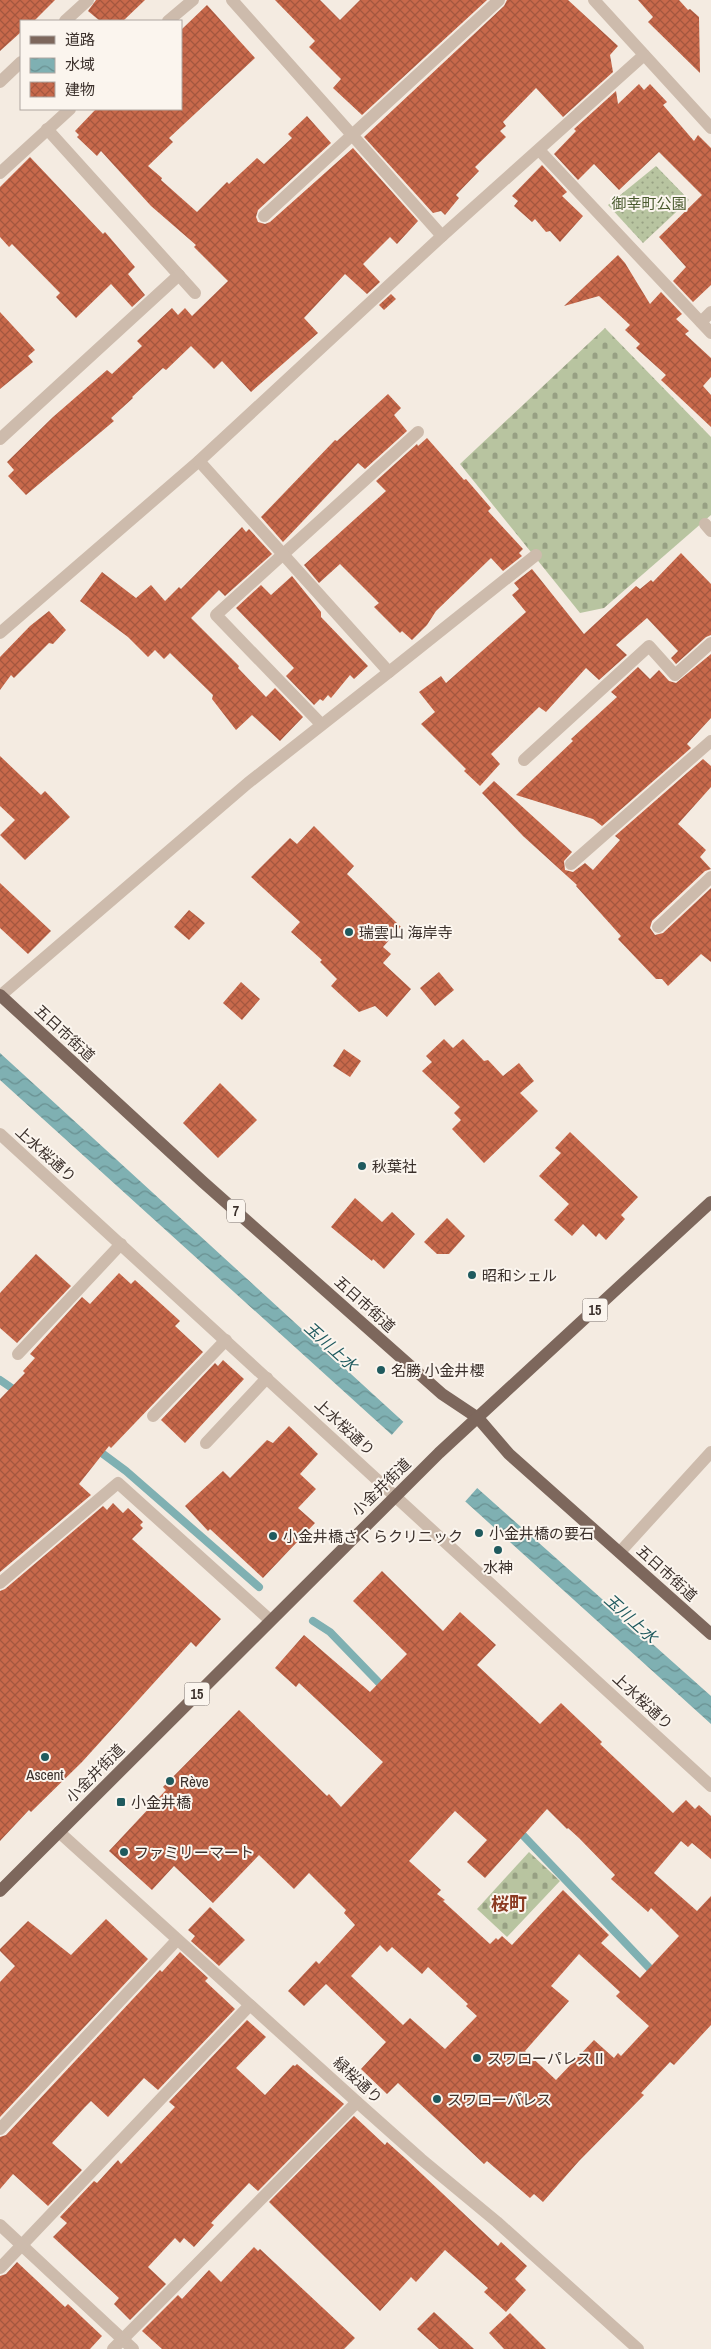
<svg xmlns="http://www.w3.org/2000/svg" width="711" height="2349" viewBox="0 0 711 2349" font-family="'Archivo Narrow','Noto Sans JP',sans-serif">
<style>
.cemetery{fill:url(#cemetery-stones)}
.park{fill:url(#park-dots)}
.water{fill:url(#water-waves)}
.pier{fill:#f4ebe1}
.lines{fill:none;stroke-linecap:round;stroke-linejoin:round}
.stream{stroke:#7fb0b2;stroke-width:8}
.building{fill:url(#building-cross-hatch);fill-rule:evenodd}
.minor{stroke:#cdbbac;stroke-width:12}
.major{stroke:#7d675c;stroke-width:12}
.poi-dot{fill:#1f5a5e;stroke:#fbf5ee;stroke-width:2}
.labels{text-anchor:middle;dominant-baseline:central;stroke-width:4;stroke-linejoin:round;paint-order:stroke}
.shield{fill:#fbf5ee;stroke:#756b66;stroke-width:1}
.shield-label{font-size:14px;font-weight:bold;fill:#3b302b}
.park-label{font-size:15px;fill:#4a5a2e;stroke:#fbf5ee}
.poi-label{font-size:15px;fill:#3b302b;stroke:#fbf5ee;text-anchor:start}
.street-label{font-size:15px;fill:#3b302b;stroke:#fbf5ee}
.water-label{font-size:16px;font-style:italic;fill:#1f5a5e;stroke:#fbf5ee}
.quarter-label{font-size:18px;font-weight:bold;fill:#8c3b22;stroke:#fbf5ee}
</style>
<defs>
<pattern id="cemetery-stones" width="16" height="16" patternUnits="userSpaceOnUse" patternTransform="scale(1.25)"><rect width="16" height="16" fill="#b8c4a0"/><path d="M2 7V4a2 2 0 0 1 4 0v3zM10 15v-3a2 2 0 0 1 4 0v3z" fill="#97a083"/></pattern>
<pattern id="park-dots" width="8" height="8" patternUnits="userSpaceOnUse" patternTransform="scale(1.25)"><rect width="8" height="8" fill="#b8c4a0"/><path d="M2 2h.1M6 6h.1" fill="none" stroke="#97a083" stroke-width="1.8" stroke-linecap="round"/></pattern>
<pattern id="water-waves" width="16" height="10" patternUnits="userSpaceOnUse" patternTransform="scale(1.25)"><rect width="16" height="10" fill="#7fb0b2"/><path d="M0 5q4-4 8 0t8 0" fill="none" stroke="#699091"/></pattern>
<pattern id="building-cross-hatch" width="8" height="8" patternUnits="userSpaceOnUse" patternTransform="scale(1.25)"><rect width="8" height="8" fill="#c8694b"/><path d="M0 0l8 8M0 8l8-8" fill="none" stroke="#a4573f"/></pattern>
</defs>
<rect width="100%" height="100%" fill="#f4ebe1"/>
<g class="cemetery">
<polygon points="605,328 711,437 711,515 604,608 580,613 460,464"/>
<polygon points="529,1852 560,1881 507,1937 477,1909"/>
</g>
<polygon class="park" points="656,166 689,200 643,243 608,205"/>
<polygon class="water" points="0,1053 421,1438 711,1696 711,1724 0,1080"/>
<polygon class="pier" points="405,1420 479,1486 463,1504 389,1438"/>
<g class="lines">
<g class="stream">
<polyline points="0,1380 19,1393"/>
<polyline points="95,1448 126,1471 259,1587"/>
<polyline points="313,1621 330,1632 386,1690"/>
<polyline points="517,1829 656,1975"/>
</g>
</g>
<g class="building">
<polygon points="0,0 55,0 34,21 21,21 21,32 0,51"/>
<polygon points="96,0 145,0 123,21 100,21 88,11"/>
<polygon points="275,0 320,0 340,20 360,0 487,0 362,115 333,88 341,79 309,47 315,41"/>
<polygon points="507,0 568,0 618,46 610,55 613,72 563,117 536,88 503,122 506,126 500,131 506,137 475,167 479,171 456,195 459,198 445,215 441,211 433,213 364,137 504,6"/>
<polygon points="638,0 679,0 688,10 690,9 699,17 700,73 648,22 653,17"/>
<polygon points="207,5 255,58 169,138 173,142 148,166 162,178 161,180 197,212 227,182 229,184 257,158 264,164 292,138 288,134 307,116 331,143 258,210 256,217 258,222 265,224 270,222 353,148 418,221 397,244 390,237 363,264 380,282 367,294 345,274 304,318 318,333 251,392 222,361 214,369 191,346 166,370 163,368 132,397 133,398 111,418 114,421 26,495 8,476 14,470 7,462 53,417 107,370 112,374 142,346 137,341 172,308 178,315 185,308 192,316 228,281 194,247 196,245 151,206 101,151 97,156 77,137 79,135 75,131 96,109 181,109 181,30"/>
<polygon points="639,84 644,90 650,84 667,102 663,105 694,141 698,135 711,148 711,285 693,302 673,281 686,267 659,237 702,195 659,152 619,190 594,164 578,180 554,154 576,131 574,129 616,91 618,104"/>
<polygon points="30,157 103,234 105,232 135,267 128,274 145,295 132,307 111,284 76,318 56,297 60,293 12,244 9,247 0,237 0,187"/>
<polygon points="542,165 567,192 562,196 583,216 560,242 550,231 546,232 535,219 532,222 514,206 518,201 512,196"/>
<polygon points="618,255 625,263 650,304 661,292 682,314 676,319 689,331 685,334 711,358 711,377 703,386 711,395 711,427 661,380 666,375 636,348 640,344 625,330 630,325 599,296 564,306"/>
<polygon points="391,294 396,299 384,310 379,305"/>
<polygon points="0,312 35,350 28,356 33,362 0,389"/>
<polygon points="388,394 401,408 394,415 407,431 365,469 358,463 283,542 261,517 335,440 337,441"/>
<polygon points="427,438 464,480 466,479 491,508 488,511 523,549 519,553 522,556 503,571 491,558 436,611 427,625 412,640 402,631 400,633 374,607 379,603 340,564 319,583 304,565 386,491 376,481 417,444 418,446"/>
<polygon points="242,527 246,532 249,529 272,554 225,596 219,590 191,618 239,666 238,668 266,697 275,688 303,717 280,741 252,715 236,730 212,699 213,695 170,653 164,659 155,650 148,657 128,637 80,601 102,572 136,598 151,585 165,601 179,587 181,589"/>
<polygon points="681,553 711,584 711,635 706,637 676,664 671,658 678,651 647,618 616,645 627,655 599,680 586,668 546,712 539,707 491,754 500,764 480,786 464,771 466,769 421,724 435,712 419,692 441,676 446,683 526,612 512,595 519,589 514,583 532,569 584,634 636,586 640,589 651,580 653,582"/>
<polygon points="292,576 321,612 321,617 368,666 354,679 350,675 331,698 328,695 323,701 320,699 314,705 286,676 294,668 236,608 261,585 271,595"/>
<polygon points="49,611 66,630 53,644 49,643 14,678 11,675 0,690 0,657 30,626"/>
<polygon points="711,654 711,718 687,744 691,748 602,826 593,819 516,795 573,741 571,739 617,697 611,692 638,667 650,679 659,670 669,681 676,683"/>
<polygon points="0,756 41,795 45,791 70,817 25,860 0,835 15,820 0,806"/>
<polygon points="703,759 711,766 711,787 678,824 706,850 700,857 711,869 705,871 652,921 650,928 655,935 663,933 711,888 711,962 701,954 668,986 662,979 656,979 618,939 621,936 576,886 577,885 523,836 482,793 494,781 572,852 564,861 565,870 573,872 585,863 593,870 620,840 615,836"/>
<polygon points="314,826 354,866 347,874 401,927 383,947 391,954 383,963 411,989 387,1017 375,1006 359,1012 331,986 337,979 320,962 322,960 291,932 300,922 251,877 290,838 297,844"/>
<polygon points="0,883 51,931 28,954 0,928"/>
<polygon points="189,910 205,923 189,940 174,927"/>
<polygon points="439,972 454,990 435,1006 420,988"/>
<polygon points="241,982 260,999 242,1020 223,1003"/>
<polygon points="444,1039 453,1048 463,1039 484,1061 488,1060 503,1076 519,1063 534,1081 520,1093 538,1111 484,1163 452,1129 461,1120 454,1113 460,1107 422,1071 432,1062 426,1056"/>
<polygon points="344,1049 361,1061 350,1077 333,1066"/>
<polygon points="220,1083 257,1120 218,1158 183,1123"/>
<polygon points="570,1132 638,1197 621,1215 625,1219 606,1240 599,1233 596,1237 583,1224 572,1236 554,1220 569,1204 539,1176 561,1153 555,1148"/>
<polygon points="355,1198 382,1222 392,1212 415,1234 384,1269 373,1259 372,1261 331,1227"/>
<polygon points="447,1218 465,1236 449,1254 437,1254 424,1242"/>
<polygon points="36,1254 71,1286 17,1343 0,1328 0,1293"/>
<polygon points="119,1273 131,1284 135,1280 180,1321 175,1326 203,1352 111,1448 109,1446 79,1484 91,1495 0,1572 0,1399 25,1373 23,1371 35,1358 30,1354 82,1297 90,1304"/>
<polygon points="223,1360 244,1379 185,1443 161,1420 215,1363 218,1366"/>
<polygon points="289,1426 318,1454 300,1474 316,1489 298,1508 315,1523 263,1578 210,1529 208,1531 185,1506 223,1471 230,1478 267,1440 273,1443"/>
<polygon points="113,1503 123,1513 128,1508 143,1522 140,1525 143,1528 132,1539 221,1619 196,1647 191,1642 82,1762 31,1812 29,1810 0,1841 0,1591 5,1589 103,1506 107,1510"/>
<path d="M382,1571L443,1631L460,1612L496,1645L477,1665L540,1724L561,1703L602,1742L600,1744L673,1813L686,1800L695,1809L699,1805L711,1816V1859L692,1843L688,1847L681,1841L654,1873L697,1911L711,1896V2025L674,2065L670,2062L641,2093L644,2095L579,2161L543,2202L534,2194L530,2198L487,2161L484,2164L398,2083L387,2094L361,2069L386,2042L326,1984L304,2006L288,1991L316,1961L319,1964L355,1925L344,1913L346,1910L309,1873L294,1889L259,1855L213,1903L174,1866L152,1890L109,1851L166,1790L163,1787L239,1710L327,1796L329,1794L341,1807L383,1762L299,1683L296,1687L275,1668L304,1635L370,1692L407,1654L353,1601ZM547,1809L567,1829L568,1828L579,1838L615,1875L611,1879L648,1912L651,1908L679,1936L640,1978L601,1943L609,1935L563,1890L512,1945L502,1936L498,1940L496,1938L490,1944L443,1901L445,1900L437,1894L441,1890L409,1861L455,1811L487,1840L467,1862L485,1878ZM380,1945L387,1952L392,1947L422,1974L428,1967L468,2004L466,2006L477,2016L445,2049L410,2018L403,2025L351,1976ZM579,1954L620,1992L616,1996L649,2026L621,2056L618,2053L614,2058L594,2040L556,2080L525,2051L569,2001L551,1986Z"/>
<polygon points="210,1907 245,1940 219,1966 191,1941 195,1936 188,1930"/>
<polygon points="106,1919 148,1959 0,2117 0,1982 15,1966 0,1951 0,1949 28,1921 71,1955"/>
<polygon points="180,1952 208,1978 205,1981 235,2009 158,2090 144,2078 108,2117 91,2101 85,2107 52,2143 82,2170 48,2206 13,2174 0,2189 0,2137 6,2135 160,1970 162,1972"/>
<polygon points="247,2020 266,2037 236,2068 265,2095 293,2065 295,2066 297,2064 344,2104 258,2191 249,2183 211,2223 214,2225 194,2247 184,2238 180,2243 175,2238 148,2267 166,2284 130,2320 114,2304 119,2298 53,2237 67,2223 60,2217 94,2181 97,2183 118,2160 121,2164 175,2107 169,2102"/>
<polygon points="354,2116 385,2145 387,2142 406,2159 498,2246 501,2242 527,2266 515,2279 526,2290 506,2312 484,2292 488,2288 445,2250 416,2282 411,2277 380,2311 269,2202"/>
<polygon points="254,2247 258,2251 260,2249 355,2338 344,2349 162,2349 142,2331 178,2295 182,2299 209,2270 221,2282"/>
<polygon points="17,2262 65,2307 68,2304 102,2336 90,2349 0,2349 0,2276 6,2274"/>
<polygon points="434,2312 474,2349 439,2349 417,2329"/>
<polygon points="510,2313 546,2349 504,2349 489,2333"/>
</g>
<g class="lines">
<g class="minor">
<polyline points="232,0 442,236"/>
<polyline points="594,0 711,128"/>
<polyline points="65,21 88,0"/>
<polyline points="168,21 193,0"/>
<polyline points="0,82 21,62"/>
<polyline points="47,129 195,293"/>
<polyline points="539,150 711,333"/>
<polyline points="0,173 70,109"/>
<polyline points="264,216 499,0"/>
<polyline points="701,322 711,312"/>
<polyline points="0,439 179,275"/>
<polyline points="705,524 711,531"/>
<polyline points="0,633 199,461 442,236 644,55"/>
<polyline points="389,672 536,555"/>
<polyline points="321,724 216,615 418,432"/>
<polyline points="524,760 649,646 675,675 711,643"/>
<polyline points="571,864 711,741"/>
<polyline points="658,927 711,877"/>
<polyline points="0,996 248,783 389,672 199,461"/>
<polyline points="0,1134 711,1786"/>
<polyline points="18,1354 121,1244"/>
<polyline points="153,1416 226,1340"/>
<polyline points="206,1443 267,1378"/>
<polyline points="620,1552 711,1452"/>
<polyline points="0,1583 118,1483 270,1620"/>
<polyline points="59,1832 357,2102 421,2159 497,2222 638,2349"/>
<polyline points="0,2129 177,1940"/>
<polyline points="0,2225 133,2349"/>
<polyline points="0,2268 250,2005"/>
<polyline points="113,2349 357,2102"/>
</g>
<g class="major">
<polyline points="0,995 203,1182 442,1394 478,1418 509,1454 711,1634"/>
<polyline points="0,1891 439,1453 711,1202"/>
</g>
</g>
<g class="poi-dot">
<circle cx="349" cy="932" r="5"/>
<circle cx="362" cy="1166" r="5"/>
<circle cx="472" cy="1275" r="5"/>
<circle cx="381" cy="1370" r="5"/>
<circle cx="479" cy="1533" r="5"/>
<circle cx="273" cy="1536" r="5"/>
<circle cx="498" cy="1550" r="5"/>
<circle cx="45" cy="1757" r="5"/>
<circle cx="170" cy="1781" r="5"/>
<rect x="116" y="1797" width="10" height="10" rx="2.5"/>
<circle cx="124" cy="1852" r="5"/>
<circle cx="477" cy="2058" r="5"/>
<circle cx="437" cy="2099" r="5"/>
</g>
<g class="labels">
<g class="shield">
<rect x="227" y="1199.5" width="18" height="23" rx="4"/>
<rect x="582.5" y="1298.5" width="25" height="23" rx="4"/>
<rect x="184.5" y="1682.5" width="25" height="23" rx="4"/>
</g>
<g class="shield-label">
<text x="236" y="1211">7</text>
<text x="595" y="1310">15</text>
<text x="197" y="1694">15</text>
</g>
<g class="park-label">
<text x="649" y="203">御幸町公園</text>
</g>
<g class="poi-label">
<text x="359" y="932">瑞雲山 海岸寺</text>
<text x="372" y="1166">秋葉社</text>
<text x="482" y="1275">昭和シェル</text>
<text x="391" y="1370">名勝 小金井櫻</text>
<text x="489" y="1533">小金井橋の要石</text>
<text x="283" y="1536">小金井橋さくらクリニック</text>
<text x="498" y="1567" text-anchor="middle">水神</text>
<text x="45" y="1774" text-anchor="middle">Ascent</text>
<text x="180" y="1781">Rève</text>
<text x="131" y="1802">小金井橋</text>
<text x="134" y="1852">ファミリーマート</text>
<text x="487" y="2058">スワローパレスⅡ</text>
<text x="447" y="2099">スワローパレス</text>
</g>
<g class="street-label">
<text transform="translate(65 1033) rotate(43)">五日市街道</text>
<text transform="translate(46 1154) rotate(42)">上水桜通り</text>
<text transform="translate(365 1304) rotate(42)">五日市街道</text>
<text transform="translate(345 1427) rotate(43)">上水桜通り</text>
<text transform="translate(381 1487) rotate(-44)">小金井街道</text>
<text transform="translate(667 1573) rotate(42)">五日市街道</text>
<text transform="translate(643 1701) rotate(43)">上水桜通り</text>
<text transform="translate(95 1773) rotate(-45)">小金井街道</text>
<text transform="translate(358 2080) rotate(43)">緑桜通り</text>
</g>
<g class="water-label">
<text transform="translate(331 1346) rotate(42)">玉川上水</text>
<text transform="translate(631 1618) rotate(42)">玉川上水</text>
</g>
<g class="quarter-label">
<text x="509" y="1903">桜町</text>
</g>
</g>
<rect x="20" y="20" width="162" height="90" fill="#fbf5ee" stroke="#aea6a0"/>
<rect x="30" y="36" width="25" height="8" fill="#7d675c" stroke="#aea6a0"/>
<text x="65" y="45" font-size="15" fill="#3b302b">道路</text>
<rect x="30" y="58" width="25" height="15" fill="url(#water-waves)" stroke="#aea6a0"/>
<text x="65" y="70" font-size="15" fill="#3b302b">水域</text>
<rect x="30" y="82" width="25" height="15" fill="url(#building-cross-hatch)" stroke="#aea6a0"/>
<text x="65" y="95" font-size="15" fill="#3b302b">建物</text>
</svg>
